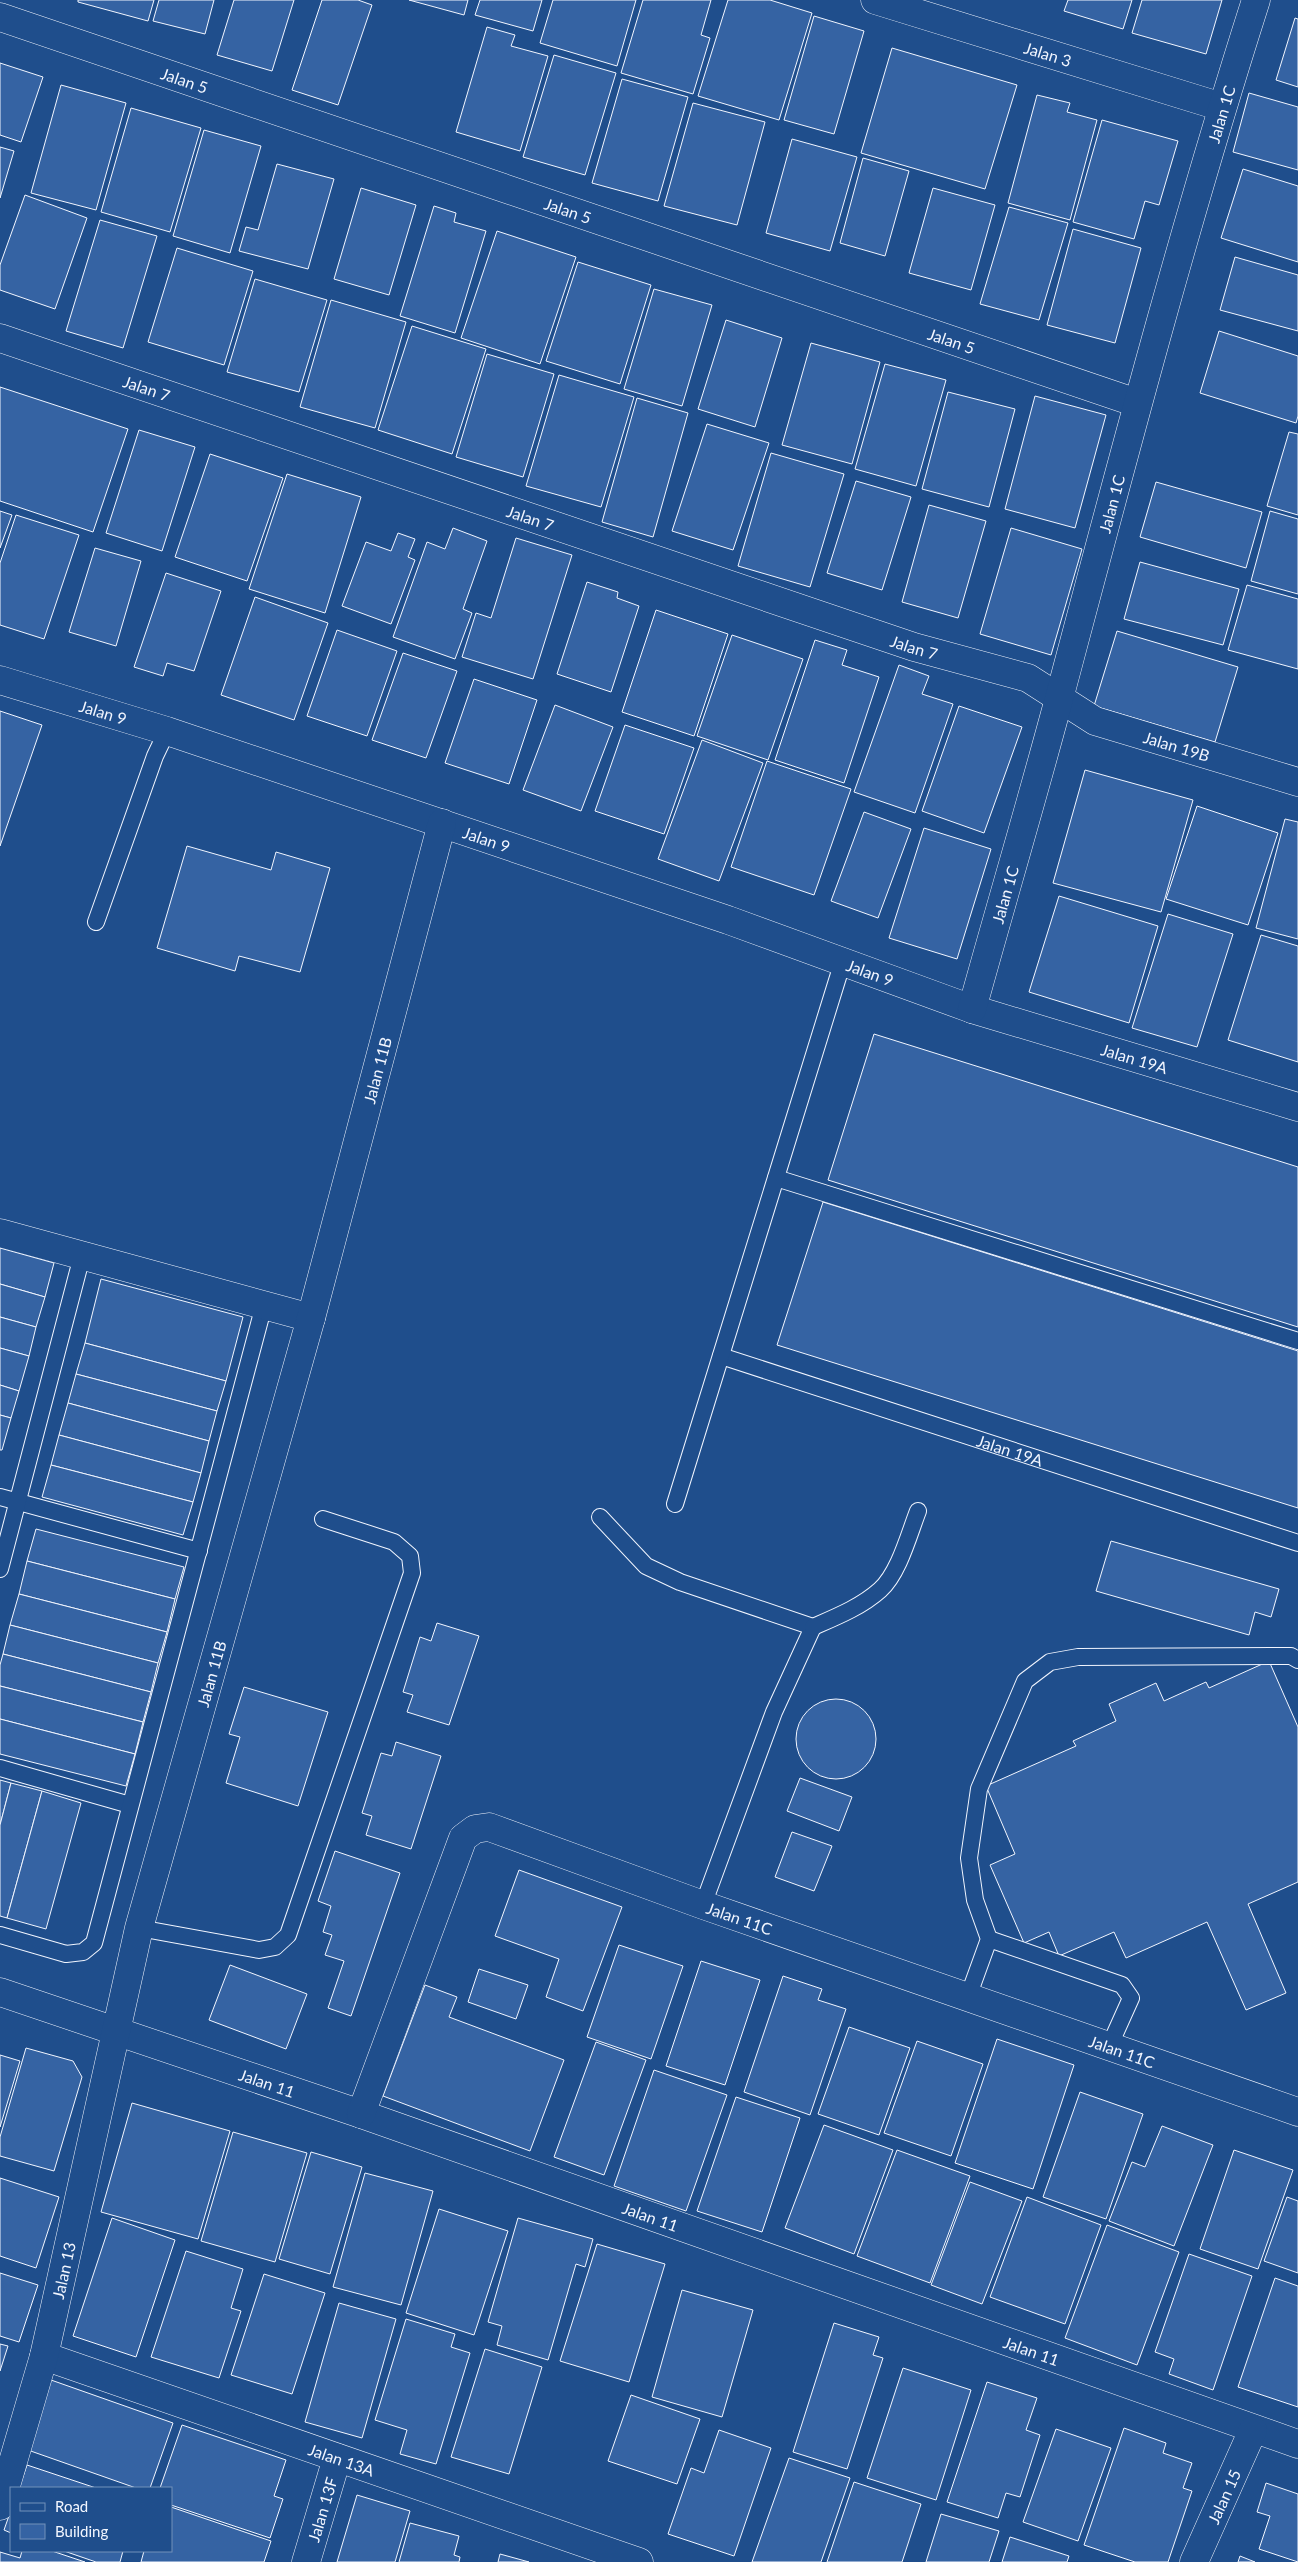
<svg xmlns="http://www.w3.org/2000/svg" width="1298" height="2562" viewBox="0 0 1298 2562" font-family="Lato,sans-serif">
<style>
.building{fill:#3563a3;stroke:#f2f6ff}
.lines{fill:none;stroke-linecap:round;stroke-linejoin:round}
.lane-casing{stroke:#f2f6ff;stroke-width:18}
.street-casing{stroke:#f2f6ff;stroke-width:29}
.lane{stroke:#1f4e8c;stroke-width:16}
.street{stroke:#1f4e8c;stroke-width:28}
.labels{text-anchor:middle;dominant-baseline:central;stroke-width:4;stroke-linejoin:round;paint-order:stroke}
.street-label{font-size:16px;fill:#f2f6ff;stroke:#1f4e8c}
</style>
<rect width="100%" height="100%" fill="#1f4e8c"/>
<g class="building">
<polygon points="78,0 154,0 148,21 78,2"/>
<polygon points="159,0 214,0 205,34 153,21"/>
<polygon points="234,0 294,0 272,71 217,55"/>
<polygon points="322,0 358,0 372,5 338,105 292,90"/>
<polygon points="409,0 468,0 464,15"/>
<polygon points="480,0 542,0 533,31 475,15"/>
<polygon points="553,0 636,0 617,66 540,43"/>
<polygon points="643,0 711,0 701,35 710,38 693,94 621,73"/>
<polygon points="728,0 770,0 812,13 779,120 698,96"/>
<polygon points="1068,0 1132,0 1123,29 1064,11"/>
<polygon points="1142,0 1222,0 1206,54 1132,33"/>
<polygon points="814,16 864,31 834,134 784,120"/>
<polygon points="1295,18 1298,19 1298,87 1276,80"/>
<polygon points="487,27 515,35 511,46 548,56 520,151 456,132"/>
<polygon points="892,48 1017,85 985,189 861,153"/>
<polygon points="554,55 616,73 585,175 523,157"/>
<polygon points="0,63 43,77 21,142 0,135"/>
<polygon points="622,79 688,97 658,201 592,183"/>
<polygon points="61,85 126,103 96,210 31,193"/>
<polygon points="1249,93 1298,107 1298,170 1233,152"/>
<polygon points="1037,95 1070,103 1067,112 1097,120 1070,220 1008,203"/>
<polygon points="693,103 765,122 737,225 664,206"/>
<polygon points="131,108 201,128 170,232 101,212"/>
<polygon points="1102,120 1178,141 1159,205 1145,201 1134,239 1073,222"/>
<polygon points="204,130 261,146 230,253 173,236"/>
<polygon points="792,139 857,157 830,251 766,233"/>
<polygon points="0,147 14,151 0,198"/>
<polygon points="863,158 909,171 885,256 840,243"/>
<polygon points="277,164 334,179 308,269 239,251 246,227 258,230"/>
<polygon points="1243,169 1298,186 1298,262 1221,238"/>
<polygon points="361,188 416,205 389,295 334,279"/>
<polygon points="933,188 995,205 971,290 909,273"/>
<polygon points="25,195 87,218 55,309 0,290 0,265"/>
<polygon points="434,206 456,213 454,222 486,231 455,333 400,316"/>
<polygon points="1009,207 1068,223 1039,320 980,304"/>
<polygon points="100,220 157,236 123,348 66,331"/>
<polygon points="1073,229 1141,248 1115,343 1047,325"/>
<polygon points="497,231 576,257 540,364 461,338"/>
<polygon points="177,248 253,271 224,365 148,342"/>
<polygon points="1235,257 1298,275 1298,331 1220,310"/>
<polygon points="578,262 651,285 620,384 546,361"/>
<polygon points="255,279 327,300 299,392 227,372"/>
<polygon points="654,289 712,305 682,406 624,389"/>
<polygon points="331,300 406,322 375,428 300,407"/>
<polygon points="726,320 782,338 755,427 698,409"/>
<polygon points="412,326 486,349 452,454 378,430"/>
<polygon points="1219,331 1298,356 1298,416 1296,423 1200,393"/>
<polygon points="811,343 880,362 852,464 782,445"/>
<polygon points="487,354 554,374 523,477 456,457"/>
<polygon points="885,364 946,380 916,486 855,469"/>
<polygon points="559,375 634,397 601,507 526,486"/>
<polygon points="0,387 128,429 93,532 0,501"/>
<polygon points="948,392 1015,409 989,507 922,489"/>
<polygon points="1035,396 1106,415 1075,528 1005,509"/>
<polygon points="637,398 688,413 653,537 602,522"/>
<polygon points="707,424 769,443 733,550 672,531"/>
<polygon points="139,430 195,447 162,551 106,533"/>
<polygon points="1289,432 1298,434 1298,515 1267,506"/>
<polygon points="771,453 844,474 810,587 738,566"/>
<polygon points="210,454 283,478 247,581 175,557"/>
<polygon points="287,474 361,497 325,613 249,589"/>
<polygon points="856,481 911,497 882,590 827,573"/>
<polygon points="1156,482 1262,512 1246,568 1140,537"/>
<polygon points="929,505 986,521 958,618 902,602"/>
<polygon points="0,511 12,515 0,548"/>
<polygon points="1270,511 1298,519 1298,594 1251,581"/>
<polygon points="16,515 79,535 44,639 0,625 0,563"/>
<polygon points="453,528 487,541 463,609 472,613 455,659 393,637 427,542 445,549"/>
<polygon points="1011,528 1082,549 1051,655 980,634"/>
<polygon points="398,533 415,539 408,557 415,560 391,624 342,606 366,542 391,551"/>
<polygon points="516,538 572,555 533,679 462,657 476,613 491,618"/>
<polygon points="95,548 141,561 116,646 69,632"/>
<polygon points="1140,562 1239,589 1223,645 1124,619"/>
<polygon points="166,573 221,591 194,671 167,663 163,676 134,667"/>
<polygon points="587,582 618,592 617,598 639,606 611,692 557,674"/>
<polygon points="1247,585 1298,599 1298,669 1228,650"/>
<polygon points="255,597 328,623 294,720 221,695"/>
<polygon points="656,610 728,634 694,736 622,712"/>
<polygon points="337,630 397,651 367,736 307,716"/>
<polygon points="1117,631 1238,667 1215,742 1094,706"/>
<polygon points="732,635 803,659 768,760 697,736"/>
<polygon points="815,640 847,650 842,665 879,677 844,783 775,760"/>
<polygon points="403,653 457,671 426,758 372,740"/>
<polygon points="899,665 929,676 922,694 953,704 915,813 854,792"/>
<polygon points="474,679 537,700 509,784 445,763"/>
<polygon points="555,705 613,727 581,811 523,790"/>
<polygon points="959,706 1022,727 984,833 922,811"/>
<polygon points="0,711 42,725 0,846"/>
<polygon points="625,725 694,748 664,834 595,811"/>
<polygon points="702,740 763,763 719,881 658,859"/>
<polygon points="767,761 851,789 814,895 731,867"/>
<polygon points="1085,770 1193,800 1161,912 1053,883"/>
<polygon points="1197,806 1278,833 1248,925 1166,899"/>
<polygon points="864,812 911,829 878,918 831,901"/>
<polygon points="1285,819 1298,822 1298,939 1256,928"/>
<polygon points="924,828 991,849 957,959 889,938"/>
<polygon points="187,846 271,870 276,852 330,868 300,972 239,956 235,971 157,948"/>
<polygon points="1059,896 1158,926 1129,1023 1029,992"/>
<polygon points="1168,914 1233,934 1197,1047 1132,1028"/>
<polygon points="1261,935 1298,946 1298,1062 1228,1040"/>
<polygon points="874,1034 1298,1167 1298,1327 828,1180"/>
<polygon points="823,1202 1298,1351 1298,1508 777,1345"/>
<polygon points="0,1248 54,1263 45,1297 0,1284"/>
<polygon points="101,1279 243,1317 226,1381 85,1343"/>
<polygon points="0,1284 45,1297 36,1327 0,1317"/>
<polygon points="0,1317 36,1327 29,1356 0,1348"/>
<polygon points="85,1343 226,1381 217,1411 76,1374"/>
<polygon points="0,1348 29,1356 19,1391 0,1385"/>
<polygon points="76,1374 217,1411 209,1441 68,1403"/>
<polygon points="0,1385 19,1391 11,1418 0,1415"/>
<polygon points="68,1403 209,1441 201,1473 59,1435"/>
<polygon points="0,1415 11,1418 2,1450 0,1450"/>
<polygon points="59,1435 201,1473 193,1502 51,1465"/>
<polygon points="51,1465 193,1502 183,1535 42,1497"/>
<polygon points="36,1529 184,1567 175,1599 27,1561"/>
<polygon points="1111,1541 1279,1589 1271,1617 1255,1612 1249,1635 1096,1591"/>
<polygon points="27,1561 175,1599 167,1632 19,1594"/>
<polygon points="19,1594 167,1632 158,1663 10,1625"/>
<polygon points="437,1623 479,1636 449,1725 407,1712 413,1695 403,1692 420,1637 431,1641"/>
<polygon points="10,1625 158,1663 151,1692 3,1654"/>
<polygon points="3,1654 151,1692 143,1722 0,1686 0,1665"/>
<polygon points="1269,1661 1298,1727 1298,1882 1248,1904 1286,1993 1246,2010 1207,1922 1126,1958 1114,1932 1059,1956 1049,1932 1024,1943 990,1865 1015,1854 986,1786 1076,1746 1073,1741 1116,1721 1109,1704 1156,1683 1164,1701 1206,1682 1209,1688"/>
<polygon points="0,1686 143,1722 135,1754 0,1719"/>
<polygon points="244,1687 328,1712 298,1806 226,1783 240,1737 229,1734"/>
<circle cx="836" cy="1739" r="40"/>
<polygon points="0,1719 135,1754 126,1786 0,1754"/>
<polygon points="396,1742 441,1756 411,1849 366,1835 372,1816 362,1813 381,1753 392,1756"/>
<polygon points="800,1778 852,1797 839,1831 787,1811"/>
<polygon points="0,1780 11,1783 0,1825"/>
<polygon points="11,1783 42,1791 7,1918 0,1916 0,1825"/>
<polygon points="42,1791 81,1803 46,1929 7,1918"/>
<polygon points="792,1832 832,1846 814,1891 775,1877"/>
<polygon points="335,1851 400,1873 351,2016 328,2008 344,1961 325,1955 332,1935 323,1932 331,1906 318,1901"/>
<polygon points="519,1870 622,1907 583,2011 546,1997 559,1959 495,1936"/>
<polygon points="619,1945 683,1966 651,2059 587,2037"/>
<polygon points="701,1961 760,1980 725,2085 666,2066"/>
<polygon points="230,1965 307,1994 286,2049 209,2020"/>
<polygon points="479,1969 528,1985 516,2019 468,2002"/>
<polygon points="783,1976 822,1989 818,2000 846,2009 810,2115 744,2092"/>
<polygon points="425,1985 457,1997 449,2017 564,2060 530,2151 383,2096"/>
<polygon points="849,2027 910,2048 879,2135 818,2114"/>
<polygon points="997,2039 1074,2065 1033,2189 955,2163"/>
<polygon points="917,2041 983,2064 951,2156 884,2133"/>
<polygon points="596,2042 646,2060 604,2175 554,2157"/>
<polygon points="26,2048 73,2061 82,2077 54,2171 0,2156 0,2137"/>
<polygon points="0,2055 20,2061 0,2127"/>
<polygon points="654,2070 727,2095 686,2211 614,2186"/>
<polygon points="1080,2092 1143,2114 1106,2219 1043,2197"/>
<polygon points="736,2097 800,2118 762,2232 697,2211"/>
<polygon points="132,2103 230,2131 198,2239 101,2212"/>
<polygon points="824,2125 893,2150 854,2254 785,2228"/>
<polygon points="1162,2126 1213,2145 1174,2246 1109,2221 1132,2162 1145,2167"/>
<polygon points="233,2132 307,2153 275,2262 201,2241"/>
<polygon points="897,2150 970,2176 930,2283 857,2256"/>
<polygon points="1234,2150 1293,2170 1258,2269 1200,2249"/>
<polygon points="311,2152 362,2167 330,2274 279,2259"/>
<polygon points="365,2173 433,2191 401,2305 333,2287"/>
<polygon points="0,2178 59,2197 36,2268 0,2256"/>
<polygon points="970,2182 1022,2201 982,2304 931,2285"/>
<polygon points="1027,2197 1101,2225 1065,2324 990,2297"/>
<polygon points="1287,2197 1298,2201 1298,2273 1264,2261"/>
<polygon points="439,2209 508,2231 474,2335 406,2313"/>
<polygon points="112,2218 175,2240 136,2357 73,2336"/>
<polygon points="518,2218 593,2239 585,2267 576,2264 548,2360 497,2345 502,2326 488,2322"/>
<polygon points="1107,2225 1179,2252 1137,2365 1065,2338"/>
<polygon points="597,2244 665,2264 629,2382 560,2361"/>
<polygon points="186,2251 243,2269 231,2308 241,2311 219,2378 151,2357"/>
<polygon points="1189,2254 1252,2276 1213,2390 1169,2374 1174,2359 1155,2352"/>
<polygon points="0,2273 38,2285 19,2342 0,2336"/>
<polygon points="264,2274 325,2293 292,2394 231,2375"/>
<polygon points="1275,2278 1298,2286 1298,2407 1238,2387"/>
<polygon points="682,2290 753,2310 722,2417 652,2397"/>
<polygon points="339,2303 396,2319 362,2438 305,2422"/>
<polygon points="406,2319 455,2334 451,2347 470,2353 436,2464 400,2454 407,2430 375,2420"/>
<polygon points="834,2323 879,2337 873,2355 883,2358 847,2469 793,2452"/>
<polygon points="0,2344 8,2346 0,2371"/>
<polygon points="485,2349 542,2367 509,2474 451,2457"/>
<polygon points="903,2368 971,2390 936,2500 867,2478"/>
<polygon points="51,2380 173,2423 150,2488 136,2488 25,2449"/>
<polygon points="987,2382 1037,2398 1026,2430 1040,2435 1020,2497 1006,2493 998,2518 947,2502"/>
<polygon points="631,2395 700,2419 677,2484 608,2461"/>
<polygon points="182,2425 286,2460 274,2496 283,2499 270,2538 171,2505 171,2488 160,2488"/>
<polygon points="1124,2428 1166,2443 1163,2453 1192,2463 1183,2488 1192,2491 1168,2562 1135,2562 1084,2545"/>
<polygon points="1056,2429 1111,2448 1078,2541 1023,2522"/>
<polygon points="719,2430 771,2448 734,2556 668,2534 691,2468 704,2473"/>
<polygon points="789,2458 850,2478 821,2562 752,2562"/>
<polygon points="27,2465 96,2488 19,2488"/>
<polygon points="854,2482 921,2504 902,2562 827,2562"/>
<polygon points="1266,2483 1298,2494 1298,2562 1259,2549 1270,2516 1257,2512"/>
<polygon points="357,2495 410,2511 395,2562 337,2562"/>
<polygon points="171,2507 271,2541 264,2562 141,2562 144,2551 171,2551"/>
<polygon points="11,2510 11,2533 4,2530"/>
<polygon points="941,2514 999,2531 989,2562 926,2562"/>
<polygon points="410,2523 459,2536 454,2555 460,2557 459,2562 399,2562"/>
<polygon points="1010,2537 1069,2556 1067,2562 1002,2562"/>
<polygon points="22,2551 52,2551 85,2562 0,2562 0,2552 20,2558"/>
<polygon points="64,2551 123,2551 120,2562 96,2562"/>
<polygon points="500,2554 529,2562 498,2562"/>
<polygon points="1240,2556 1255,2562 1238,2562"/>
</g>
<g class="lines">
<g class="lane-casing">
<g id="lane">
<polyline points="96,922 155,756 167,731"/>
<polyline points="776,1178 1298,1341"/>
<path id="s1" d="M721,1356L1298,1543"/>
<polyline points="0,1497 199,1551"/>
<polyline points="675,1504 843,961"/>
<polyline points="600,1517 646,1566 680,1582 813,1627 774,1712 703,1905"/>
<polyline points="0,1569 82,1256"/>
<path d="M813,1627C836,1617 861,1607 880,1590C899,1573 909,1534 918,1511"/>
<polyline points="0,1768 130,1805"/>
<polyline points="139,1928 259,1950 275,1947 288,1935 412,1573 410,1556 394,1542 323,1519"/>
<polyline points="0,1935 66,1954 83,1952 94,1943 264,1305"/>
<polyline points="989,1939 1122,1985 1131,1998 1109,2047"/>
<polyline points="968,1997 989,1939 975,1900 969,1858 979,1789 1025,1681 1050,1662 1078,1657 1291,1656 1298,1660"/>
</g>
</g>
<g class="street-casing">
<g id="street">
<path id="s2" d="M875,0L1222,107"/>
<path id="s3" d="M0,17L1137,403"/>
<path id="s4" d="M0,338L914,647L1028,678L1095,721L1298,782"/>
<path id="s5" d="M0,680L167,731L728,920L972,1009L1298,1107"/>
<path id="s6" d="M972,1009C1001,904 1032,800 1060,695C1122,462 1183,229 1256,0"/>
<polyline points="0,1233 311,1318"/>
<path id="s7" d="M0,1992L361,2114L1298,2444"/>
<path id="s8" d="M361,2114L463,1838L475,1829L489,1827L703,1905L1298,2112"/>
<path id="s9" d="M44,2356L639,2562"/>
<path id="s10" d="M0,2506L44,2356L139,1928L311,1318L442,823"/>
<path id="s11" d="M306,2562L337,2458"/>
<path id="s12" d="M1194,2562L1253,2430"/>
</g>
</g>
<use href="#lane" class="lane"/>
<use href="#street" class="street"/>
</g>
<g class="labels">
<g class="street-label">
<text stroke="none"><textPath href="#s2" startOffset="181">Jalan 3</textPath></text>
<text stroke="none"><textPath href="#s3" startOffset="195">Jalan 5</textPath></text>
<text stroke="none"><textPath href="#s6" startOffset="929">Jalan 1C</textPath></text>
<text stroke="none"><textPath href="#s3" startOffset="600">Jalan 5</textPath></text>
<text stroke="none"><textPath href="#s3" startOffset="1005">Jalan 5</textPath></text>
<text stroke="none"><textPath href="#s4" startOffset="155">Jalan 7</textPath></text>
<text stroke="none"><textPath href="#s6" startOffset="524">Jalan 1C</textPath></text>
<text stroke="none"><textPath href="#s4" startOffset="560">Jalan 7</textPath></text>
<text stroke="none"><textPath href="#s4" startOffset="965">Jalan 7</textPath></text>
<text stroke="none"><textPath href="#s5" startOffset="108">Jalan 9</textPath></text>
<text stroke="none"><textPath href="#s4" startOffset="1248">Jalan 19B</textPath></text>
<text stroke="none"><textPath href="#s5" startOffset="512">Jalan 9</textPath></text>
<text stroke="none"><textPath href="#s6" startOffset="119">Jalan 1C</textPath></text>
<text stroke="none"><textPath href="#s5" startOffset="918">Jalan 9</textPath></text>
<text stroke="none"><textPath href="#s5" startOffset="1196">Jalan 19A</textPath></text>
<text stroke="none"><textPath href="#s10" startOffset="1485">Jalan 11B</textPath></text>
<text stroke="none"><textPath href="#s1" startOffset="304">Jalan 19A</textPath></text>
<text stroke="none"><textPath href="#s10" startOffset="859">Jalan 11B</textPath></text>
<text stroke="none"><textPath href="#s8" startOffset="590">Jalan 11C</textPath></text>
<text stroke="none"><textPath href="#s8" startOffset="995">Jalan 11C</textPath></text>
<text stroke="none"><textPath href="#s7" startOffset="282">Jalan 11</textPath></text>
<text stroke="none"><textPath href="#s7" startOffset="688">Jalan 11</textPath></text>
<text stroke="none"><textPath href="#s10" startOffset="244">Jalan 13</textPath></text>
<text stroke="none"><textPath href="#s7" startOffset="1092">Jalan 11</textPath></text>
<text stroke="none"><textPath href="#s9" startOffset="315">Jalan 13A</textPath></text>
<text stroke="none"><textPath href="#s12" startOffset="72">Jalan 15</textPath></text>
<text stroke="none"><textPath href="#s11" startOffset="55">Jalan 13F</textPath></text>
</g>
</g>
<rect x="10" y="2487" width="162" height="65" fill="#1f4e8c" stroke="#7391ba"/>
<rect x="20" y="2503" width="25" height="8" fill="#1f4e8c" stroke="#7391ba"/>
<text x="55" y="2512" font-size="15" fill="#f2f6ff">Road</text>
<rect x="20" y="2524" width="25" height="15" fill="#3563a3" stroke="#7391ba"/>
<text x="55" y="2537" font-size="15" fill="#f2f6ff">Building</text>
</svg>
